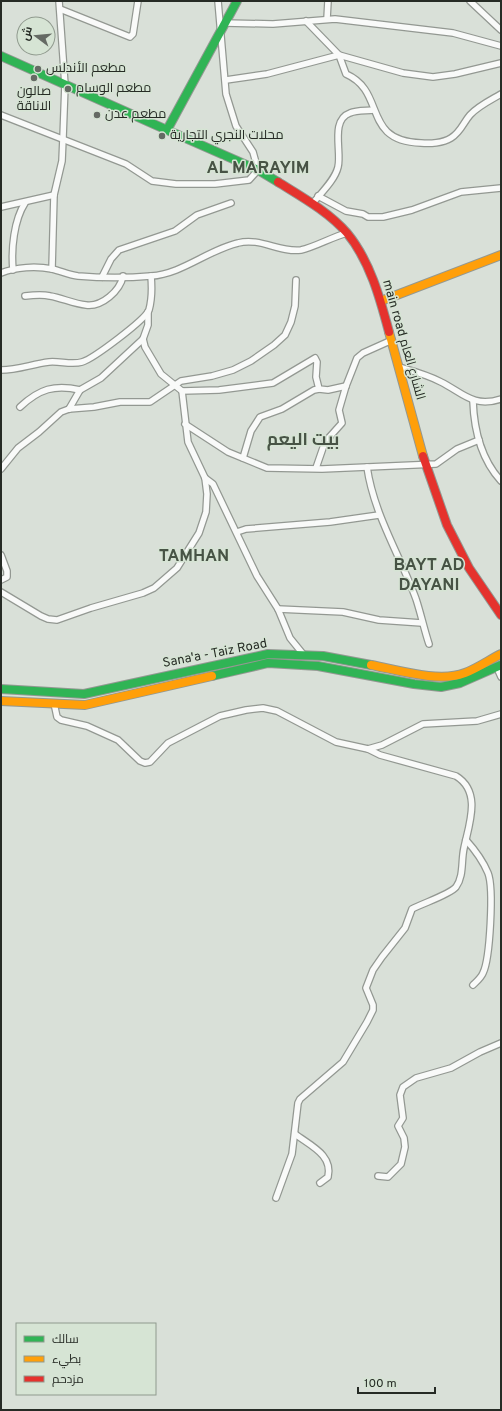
<svg xmlns="http://www.w3.org/2000/svg" width="502" height="1411" viewBox="0 0 502 1411" font-family="Overpass,Cairo,sans-serif">
<style>
.lines{fill:none;stroke-linecap:round;stroke-linejoin:round}
.street-casing{stroke:#939892;stroke-width:8}
.fast-casing{stroke:#939892;stroke-width:10}
.slow-casing{stroke:#939892;stroke-width:10}
.jam-casing{stroke:#939892;stroke-width:10}
.street{stroke:#f9faf9;stroke-width:5.5}
.fast{stroke:#30b455;stroke-width:8}
.slow{stroke:#ff9f0a;stroke-width:8}
.jam{stroke:#e5322d;stroke-width:8}
.poi-dot{fill:#656a64;stroke:#d6e4d4;stroke-width:1.5}
.labels{text-anchor:middle;dominant-baseline:central;stroke-width:3;stroke-linejoin:round;paint-order:stroke}
.poi-label{font-size:13px;fill:#262b25;stroke:#d6e4d4;text-anchor:start}
.street-label{font-size:13px;fill:#262b25;stroke:#d6e4d4}
.district-label{font-size:17px;font-weight:bold;fill:#475345;stroke:#d6e4d4}
</style>
<rect width="100%" height="100%" fill="#d9e0d8"/>
<g class="lines">
<g class="street-casing">
<g id="street">
<polyline points="470,1 501,30"/>
<polyline points="60,9 130,37 133,34 138,1"/>
<polyline points="327,19 328,1"/>
<path d="M306,21L339,55L346,74C387,92 361,141 421,143C430,144 443,143 451,138C461,132 463,123 470,115C478,106 491,100 501,94"/>
<polyline points="225,23 273,24 335,19 453,33 501,46"/>
<polyline points="226,80 267,74 339,55 403,73 433,77 455,74 501,63"/>
<polyline points="1,115 126,164 152,181 176,184 215,184 249,180 258,170 253,152 236,126 226,94 218,1"/>
<polyline points="318,196 346,211 363,214 368,217 383,217 412,210 461,192 501,188"/>
<path d="M313,203C321,193 335,180 338,167C342,152 330,120 350,113C357,110 367,111 374,110"/>
<polyline points="1,207 54,195"/>
<polyline points="52,269 54,195 62,161 63,138 65,85 59,1"/>
<path d="M13,270C11,249 14,220 25,203"/>
<path d="M1,273C16,267 36,266 52,269C61,271 69,275 78,276C101,278 129,278 151,276C182,274 208,250 238,243C260,237 280,253 301,250C315,247 332,237 347,233"/>
<polyline points="102,277 111,259 119,250 175,231 197,215 231,203"/>
<path d="M25,296C33,295 42,294 50,296C62,298 74,304 86,305C102,307 120,291 123,276"/>
<path d="M399,367C413,371 428,375 441,382C463,393 473,408 501,399"/>
<path d="M1,370C18,370 32,364 49,362C60,361 72,365 82,362C93,359 145,320 149,310C152,299 152,287 151,276"/>
<polyline points="182,391 219,390 273,383 315,358 317,362 316,377 319,389 328,390 346,386"/>
<path d="M473,401C474,429 481,459 501,481"/>
<path d="M20,407C39,389 55,384 80,390"/>
<polyline points="69,409 80,390 101,378 143,339"/>
<polyline points="185,424 228,452 267,468 322,469 436,464 457,449 479,440"/>
<polyline points="243,458 251,431 260,417 282,409 314,390 319,389"/>
<path d="M367,467C374,515 400,555 416,599C421,614 424,629 429,644"/>
<polyline points="316,468 325,442 342,423 339,410 346,386 357,358 363,353 392,340"/>
<polyline points="1,469 18,448 39,432 61,412 69,409 94,407 120,402 150,402 181,381 212,376 233,370 251,361 274,345 285,335 291,322 295,306 296,280"/>
<polyline points="205,478 213,484 257,576 278,609 290,638 303,654"/>
<polyline points="237,532 246,529 330,522 379,515"/>
<polyline points="1,555 7,571 7,577 1,580"/>
<polyline points="1,592 41,616 48,619 57,620 91,608 143,593 154,588 177,568 199,533 206,512 207,494 205,478 188,442 182,391 161,374 145,347 143,339 148,325 148,312"/>
<polyline points="278,609 343,612 379,620 422,623"/>
<polyline points="497,668 501,677"/>
<polyline points="54,703 57,717 61,720 87,726 118,740 140,761 145,763 150,762 168,743 220,716 246,710 263,708 277,711 336,742 368,749 382,745 423,724 477,721 501,714"/>
<path d="M466,840C475,850 483,861 488,873C494,888 490,959 483,973C481,978 476,982 473,985"/>
<path d="M295,1134C311,1146 333,1155 328,1177L320,1183"/>
<polyline points="378,1176 388,1177 401,1164 405,1147 404,1138 398,1126 403,1118 400,1095 403,1087 416,1078 451,1068 480,1052 501,1043"/>
<path d="M276,1198L292,1154L298,1103L300,1099L343,1062L367,1022L373,1010V1005L366,988L373,970L382,957L405,928L412,909C423,903 449,895 456,887C464,876 461,861 464,848C469,824 482,792 456,776L380,755L368,749"/>
</g>
</g>
<g class="fast-casing">
<g id="fast">
<polyline points="237,1 167,130 258,170 278,182"/>
<polyline points="1,56 167,130"/>
<polyline points="212,676 268,663 318,666 414,684 441,687 460,683 501,665"/>
<polyline points="1,689 84,694 268,654 323,656 371,665"/>
</g>
</g>
<g class="slow-casing">
<g id="slow">
<polyline points="381,301 501,255"/>
<polyline points="389,332 423,456"/>
<path d="M371,665C398,670 439,683 465,673C478,668 489,660 501,654"/>
<polyline points="1,701 85,705 212,676"/>
</g>
</g>
<g class="jam-casing">
<g id="jam">
<path d="M278,182C302,197 329,212 347,233C370,261 380,298 389,332"/>
<polyline points="423,456 447,525 469,568 501,615"/>
</g>
</g>
<use href="#street" class="street"/>
<use href="#fast" class="fast"/>
<use href="#slow" class="slow"/>
<use href="#jam" class="jam"/>
</g>
<g class="poi-dot">
<circle cx="38" cy="69" r="4"/>
<circle cx="34" cy="78" r="4"/>
<circle cx="68" cy="89" r="4"/>
<circle cx="97" cy="115" r="4"/>
<circle cx="162" cy="136" r="4"/>
</g>
<g class="labels">
<g class="poi-label">
<text x="46" y="69">مطعم الأندلس</text>
<text x="76" y="89">مطعم الوسام</text>
<text x="34" y="92" text-anchor="middle">صالون<tspan x="34" dy="15">الاناقة</tspan></text>
<text x="105" y="115">مطعم عدن</text>
<text x="170" y="136">محلات النجري التجارية</text>
</g>
<g class="street-label">
<text transform="translate(403 340) rotate(74)">main road الشارع العام</text>
<text transform="translate(215 654) rotate(-11)">Sana'a - Taiz Road</text>
</g>
<g class="district-label">
<text x="258" y="169">AL MARAYIM</text>
<text x="303" y="441">بيت اليعم</text>
<text x="194" y="557">TAMHAN</text>
<text x="429" y="566">BAYT AD<tspan x="429" dy="20">DAYANI</tspan></text>
</g>
</g>
<rect width="502" height="1411" fill="none" stroke="#262b25" stroke-width="4"/>
<rect x="16" y="1323" width="140" height="72" fill="#d6e4d4" stroke="#909a8e"/>
<rect x="24" y="1336" width="20" height="6" fill="#30b455" stroke="#909a8e"/>
<text x="52" y="1343" font-size="12" fill="#262b25">سالك</text>
<rect x="24" y="1356" width="20" height="6" fill="#ff9f0a" stroke="#909a8e"/>
<text x="52" y="1363" font-size="12" fill="#262b25">بطيء</text>
<rect x="24" y="1376" width="20" height="6" fill="#e5322d" stroke="#909a8e"/>
<text x="52" y="1383" font-size="12" fill="#262b25">مزدحم</text>
<g transform="translate(36 36) rotate(286)"><circle r="19" fill="#d6e4d4" stroke="#909a8e"/>
<path d="M0-3L7 15L0 10L-7 15Z" fill="#656a64"/>
<text y="-6" font-size="11" font-weight="bold" text-anchor="middle" fill="#262b25">ش</text>
</g>
<path d="M358 1387v6h77v-6" fill="none" stroke="#262b25" stroke-width="2"/>
<text x="364" y="1387" font-size="12" fill="#262b25" stroke="#d6e4d4" stroke-width="3" paint-order="stroke">100 m</text>
</svg>
